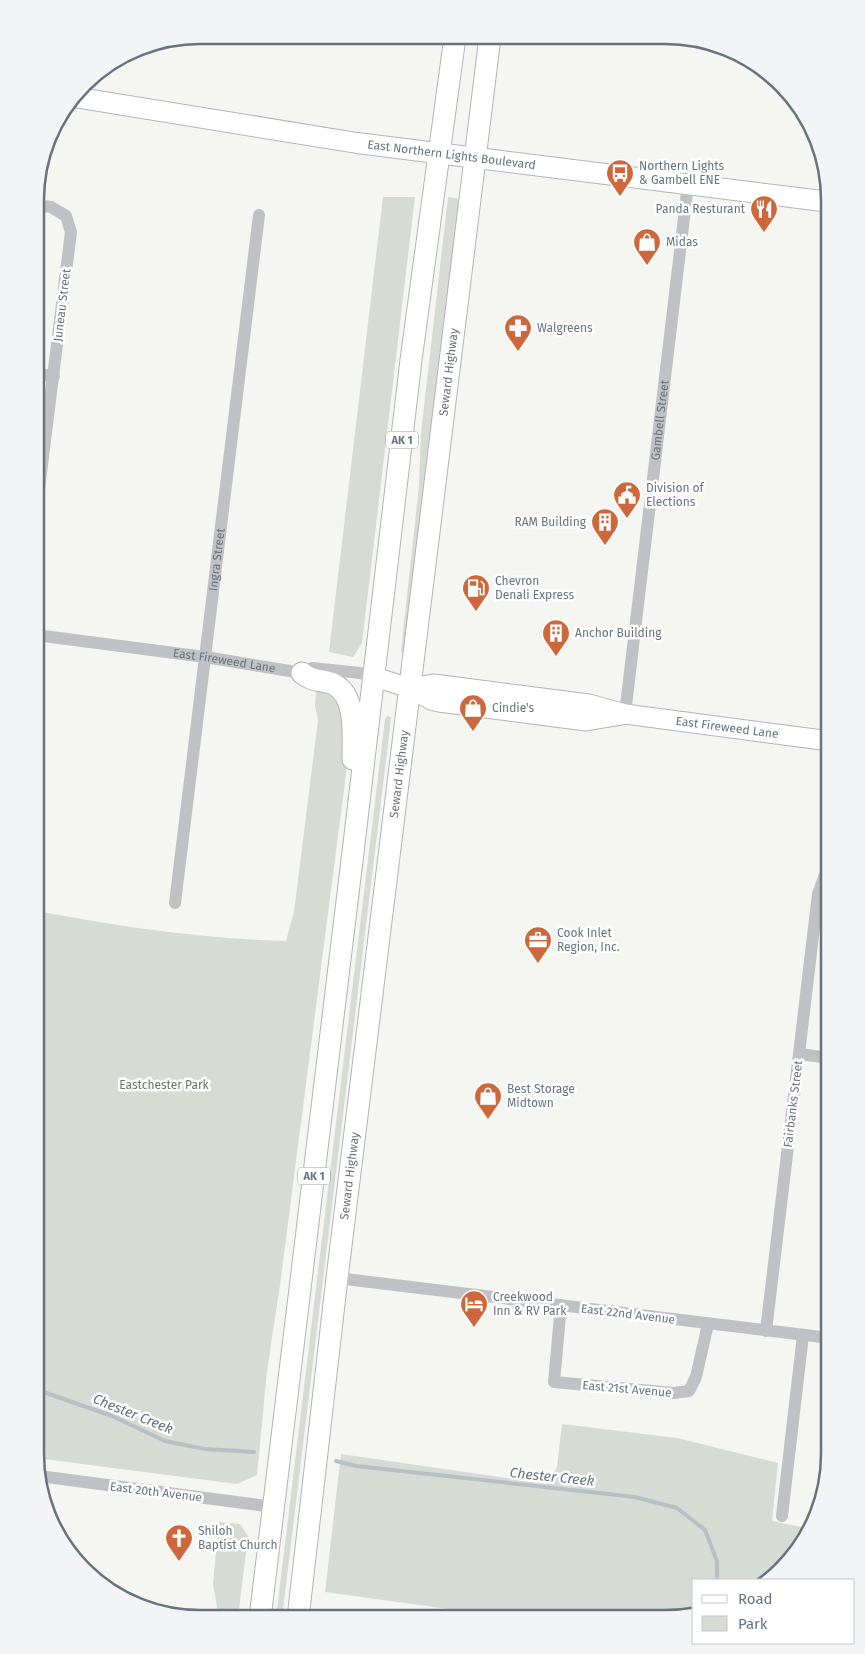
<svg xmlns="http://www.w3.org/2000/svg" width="865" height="1654" viewBox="0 0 865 1654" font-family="'Fira Sans',sans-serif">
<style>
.green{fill:#d6dbd4}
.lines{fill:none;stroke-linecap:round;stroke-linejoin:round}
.stream{stroke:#b8c0c5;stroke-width:4}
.secondary-casing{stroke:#b1b5b9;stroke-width:21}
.primary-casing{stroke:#b2b5b9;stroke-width:22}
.trunk-casing{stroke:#b2b4b7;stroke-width:23}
.minor{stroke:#bfc1c5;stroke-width:12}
.secondary{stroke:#fff;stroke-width:19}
.primary{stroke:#fff;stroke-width:20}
.trunk{stroke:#fff;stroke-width:21}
.labels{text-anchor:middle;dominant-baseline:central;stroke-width:5;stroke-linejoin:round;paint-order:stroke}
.shield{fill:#fff;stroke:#959da5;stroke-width:1}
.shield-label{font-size:11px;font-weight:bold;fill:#68737f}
.street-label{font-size:12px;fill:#68737f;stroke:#fff}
.poi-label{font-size:12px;fill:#68737f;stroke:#fff;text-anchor:start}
.park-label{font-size:12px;fill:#687766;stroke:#fff}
.water-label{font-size:14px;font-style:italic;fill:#63737b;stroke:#fff}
.rim{fill:none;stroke:#68737f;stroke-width:2.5}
</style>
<rect width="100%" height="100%" fill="#f5f5f2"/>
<g class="green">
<polygon points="383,197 415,197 362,643 353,657 329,652"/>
<polygon points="448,197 461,199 406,653 401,652 419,485 421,433"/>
<path d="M316,688L340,698L349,751L280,1285L267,1371L257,1475L237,1484L36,1458V911C118,926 202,939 286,941L294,912L318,720L315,706Z"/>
<polygon points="387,716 391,717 391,719 282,1618 276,1618 385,719"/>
<polygon points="562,1424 677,1438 778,1463 772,1521 811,1529 796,1555 769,1580 694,1580 694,1614 666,1619 520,1619 325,1592 341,1454 547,1484 557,1467"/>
<polygon points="219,1522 240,1524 248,1536 238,1618 219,1618 213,1584"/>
</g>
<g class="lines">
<g class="stream">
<polyline points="35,1389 112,1416 165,1441 205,1449 254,1452"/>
<polyline points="336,1461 356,1466 635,1497 677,1508 705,1530 717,1561 717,1580"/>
</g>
<g class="secondary-casing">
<g id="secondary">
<polyline points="374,677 410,688 431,700 439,702 586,721 622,715"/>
<path id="s4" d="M410,688L433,684L589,704L625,714L830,741"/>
</g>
</g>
<g class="primary-casing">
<g id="primary">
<path id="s5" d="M74,97L357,143L830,202"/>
</g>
</g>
<g class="trunk-casing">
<g id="trunk">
<path d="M302,673C313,683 324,679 335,685C357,697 353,737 353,759"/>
<polyline points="260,1618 354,844 411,360 455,37"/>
<path id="s6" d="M298,1618L337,1278L490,37"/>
</g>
</g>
<g class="minor">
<polyline points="36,374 54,376"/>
<polyline points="36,513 71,232 66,216 51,207 36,205"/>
<path id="s1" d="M36,635L205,657L302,673L312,668L360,673L374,677"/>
<path id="s2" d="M625,714L688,184"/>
<path id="s3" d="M175,903L259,215"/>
<polyline points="799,1054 830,1058"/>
<polyline points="337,1278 830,1338"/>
<polyline points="561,1305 554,1382 674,1393 689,1391 696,1377 708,1324"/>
<polyline points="766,1331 818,894 824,877 830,875"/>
<polyline points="39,1476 274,1507"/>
<polyline points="782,1516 803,1335"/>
</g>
<use href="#secondary" class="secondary"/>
<use href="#primary" class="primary"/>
<use href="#trunk" class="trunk"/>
</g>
<defs>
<g id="bus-pin" transform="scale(1.4375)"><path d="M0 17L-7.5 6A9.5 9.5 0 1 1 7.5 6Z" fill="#cc683b" stroke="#fff"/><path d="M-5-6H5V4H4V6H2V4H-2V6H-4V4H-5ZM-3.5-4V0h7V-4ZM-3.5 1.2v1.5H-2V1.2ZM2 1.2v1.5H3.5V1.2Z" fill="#fff"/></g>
<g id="restaurant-pin" transform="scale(1.4375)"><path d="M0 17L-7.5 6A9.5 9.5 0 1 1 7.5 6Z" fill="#cc683b" stroke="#fff"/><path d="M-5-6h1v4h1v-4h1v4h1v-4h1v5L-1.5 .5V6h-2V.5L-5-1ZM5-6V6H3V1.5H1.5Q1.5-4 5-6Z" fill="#fff"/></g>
<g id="shop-pin" transform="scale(1.4375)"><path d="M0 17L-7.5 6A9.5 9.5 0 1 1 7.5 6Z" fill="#cc683b" stroke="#fff"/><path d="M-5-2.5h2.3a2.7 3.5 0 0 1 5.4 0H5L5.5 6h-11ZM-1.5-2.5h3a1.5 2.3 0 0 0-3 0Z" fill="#fff"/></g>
<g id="pharmacy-pin" transform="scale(1.4375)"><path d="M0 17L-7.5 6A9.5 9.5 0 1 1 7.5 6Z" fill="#cc683b" stroke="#fff"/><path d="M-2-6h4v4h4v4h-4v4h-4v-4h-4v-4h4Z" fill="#fff"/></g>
<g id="civic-pin" transform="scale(1.4375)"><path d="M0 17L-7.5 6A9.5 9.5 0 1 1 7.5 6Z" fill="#cc683b" stroke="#fff"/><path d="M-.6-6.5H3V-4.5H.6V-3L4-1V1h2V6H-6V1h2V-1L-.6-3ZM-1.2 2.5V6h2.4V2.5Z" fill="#fff"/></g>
<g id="building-pin" transform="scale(1.4375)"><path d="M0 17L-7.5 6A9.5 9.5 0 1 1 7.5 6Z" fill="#cc683b" stroke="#fff"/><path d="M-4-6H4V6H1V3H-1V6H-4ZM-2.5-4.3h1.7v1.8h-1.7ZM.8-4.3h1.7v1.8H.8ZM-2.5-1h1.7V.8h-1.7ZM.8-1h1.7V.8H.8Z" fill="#fff"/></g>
<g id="fuel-pin" transform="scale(1.4375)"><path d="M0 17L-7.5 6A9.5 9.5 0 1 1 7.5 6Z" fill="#cc683b" stroke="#fff"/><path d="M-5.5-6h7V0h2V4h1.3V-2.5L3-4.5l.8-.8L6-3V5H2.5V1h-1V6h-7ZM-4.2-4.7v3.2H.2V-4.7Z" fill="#fff"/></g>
<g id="office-pin" transform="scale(1.4375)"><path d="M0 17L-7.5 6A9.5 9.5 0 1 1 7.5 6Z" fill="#cc683b" stroke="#fff"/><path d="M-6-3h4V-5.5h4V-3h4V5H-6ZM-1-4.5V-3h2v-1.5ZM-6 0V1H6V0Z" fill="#fff"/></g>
<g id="hotel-pin" transform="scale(1.4375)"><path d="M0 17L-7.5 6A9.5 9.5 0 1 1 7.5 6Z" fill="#cc683b" stroke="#fff"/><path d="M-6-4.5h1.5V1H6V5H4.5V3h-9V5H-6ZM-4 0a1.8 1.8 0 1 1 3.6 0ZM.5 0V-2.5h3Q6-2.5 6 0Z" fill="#fff"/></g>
<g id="church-pin" transform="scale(1.4375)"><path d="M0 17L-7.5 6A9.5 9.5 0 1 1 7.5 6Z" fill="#cc683b" stroke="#fff"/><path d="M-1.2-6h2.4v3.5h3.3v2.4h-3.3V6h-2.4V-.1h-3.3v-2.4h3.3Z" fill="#fff"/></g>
</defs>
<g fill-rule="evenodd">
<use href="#bus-pin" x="620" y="173"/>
<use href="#restaurant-pin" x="764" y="209"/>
<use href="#shop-pin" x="647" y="242"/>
<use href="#pharmacy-pin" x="518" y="328"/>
<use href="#civic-pin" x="627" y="495"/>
<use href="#building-pin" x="605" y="522"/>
<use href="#fuel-pin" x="476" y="588"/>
<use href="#building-pin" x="556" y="633"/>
<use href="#shop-pin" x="473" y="708"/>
<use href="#office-pin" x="538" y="940"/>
<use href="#shop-pin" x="488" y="1096"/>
<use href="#hotel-pin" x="474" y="1304"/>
<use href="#church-pin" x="179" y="1538"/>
</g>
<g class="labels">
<g class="shield">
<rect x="386" y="431.5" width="32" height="17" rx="4"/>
<rect x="298" y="1167.5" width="32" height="17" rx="4"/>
</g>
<g class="shield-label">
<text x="402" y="440">AK 1</text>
<text x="314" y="1176">AK 1</text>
</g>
<g class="street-label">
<text stroke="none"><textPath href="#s5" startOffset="382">East Northern Lights Boulevard</textPath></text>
<text transform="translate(62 305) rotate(-83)">Juneau Street</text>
<text stroke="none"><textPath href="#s6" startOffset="1255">Seward Highway</textPath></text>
<text stroke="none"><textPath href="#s2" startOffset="296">Gambell Street</textPath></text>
<text stroke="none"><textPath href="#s3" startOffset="346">Ingra Street</textPath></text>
<text stroke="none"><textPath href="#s1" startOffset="190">East Fireweed Lane</textPath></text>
<text stroke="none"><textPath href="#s4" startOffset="321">East Fireweed Lane</textPath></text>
<text stroke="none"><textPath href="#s6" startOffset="850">Seward Highway</textPath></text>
<text transform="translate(793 1104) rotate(-83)">Fairbanks Street</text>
<text stroke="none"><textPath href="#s6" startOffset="445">Seward Highway</textPath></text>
<text transform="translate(628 1314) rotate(7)">East 22nd Avenue</text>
<text transform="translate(627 1389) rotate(5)">East 21st Avenue</text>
<text transform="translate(156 1492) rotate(7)">East 20th Avenue</text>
</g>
<g class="poi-label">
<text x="639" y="166">Northern Lights<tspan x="639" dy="14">&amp; Gambell ENE</tspan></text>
<text x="745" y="209" text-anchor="end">Panda Resturant</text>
<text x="666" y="242">Midas</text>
<text x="537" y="328">Walgreens</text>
<text x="646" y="488">Division of<tspan x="646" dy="14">Elections</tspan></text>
<text x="586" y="522" text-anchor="end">RAM Building</text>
<text x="495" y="581">Chevron<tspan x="495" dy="14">Denali Express</tspan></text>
<text x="575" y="633">Anchor Building</text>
<text x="492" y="708">Cindie's</text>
<text x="557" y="933">Cook Inlet<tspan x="557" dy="14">Region, Inc.</tspan></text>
<text x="507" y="1089">Best Storage<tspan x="507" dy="14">Midtown</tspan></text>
<text x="493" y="1297">Creekwood<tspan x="493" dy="14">Inn &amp; RV Park</tspan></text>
<text x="198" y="1531">Shiloh<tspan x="198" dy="14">Baptist Church</tspan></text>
</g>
<g class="park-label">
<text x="164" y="1085">Eastchester Park</text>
</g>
<g class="water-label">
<text transform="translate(133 1414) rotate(22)">Chester Creek</text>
<text transform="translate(552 1477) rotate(6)">Chester Creek</text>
</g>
</g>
<path d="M0 0H865V1654H0ZM200 44H665A156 156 0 0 1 821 200V1454A156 156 0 0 1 665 1610H200A156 156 0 0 1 44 1454V200A156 156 0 0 1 200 44Z" fill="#f3f4f5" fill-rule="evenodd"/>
<path class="rim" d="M200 44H665A156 156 0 0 1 821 200V1454A156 156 0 0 1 665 1610H200A156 156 0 0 1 44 1454V200A156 156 0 0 1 200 44Z"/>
<rect x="692" y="1579" width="162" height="65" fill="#ffffff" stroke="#c3c7cc"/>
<rect x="702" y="1595" width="25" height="8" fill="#ffffff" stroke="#c3c7cc"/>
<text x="738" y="1604" font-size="15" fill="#68737f">Road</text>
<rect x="702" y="1616" width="25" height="15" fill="#d6dbd4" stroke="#c3c7cc"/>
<text x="738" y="1629" font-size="15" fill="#68737f">Park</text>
</svg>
